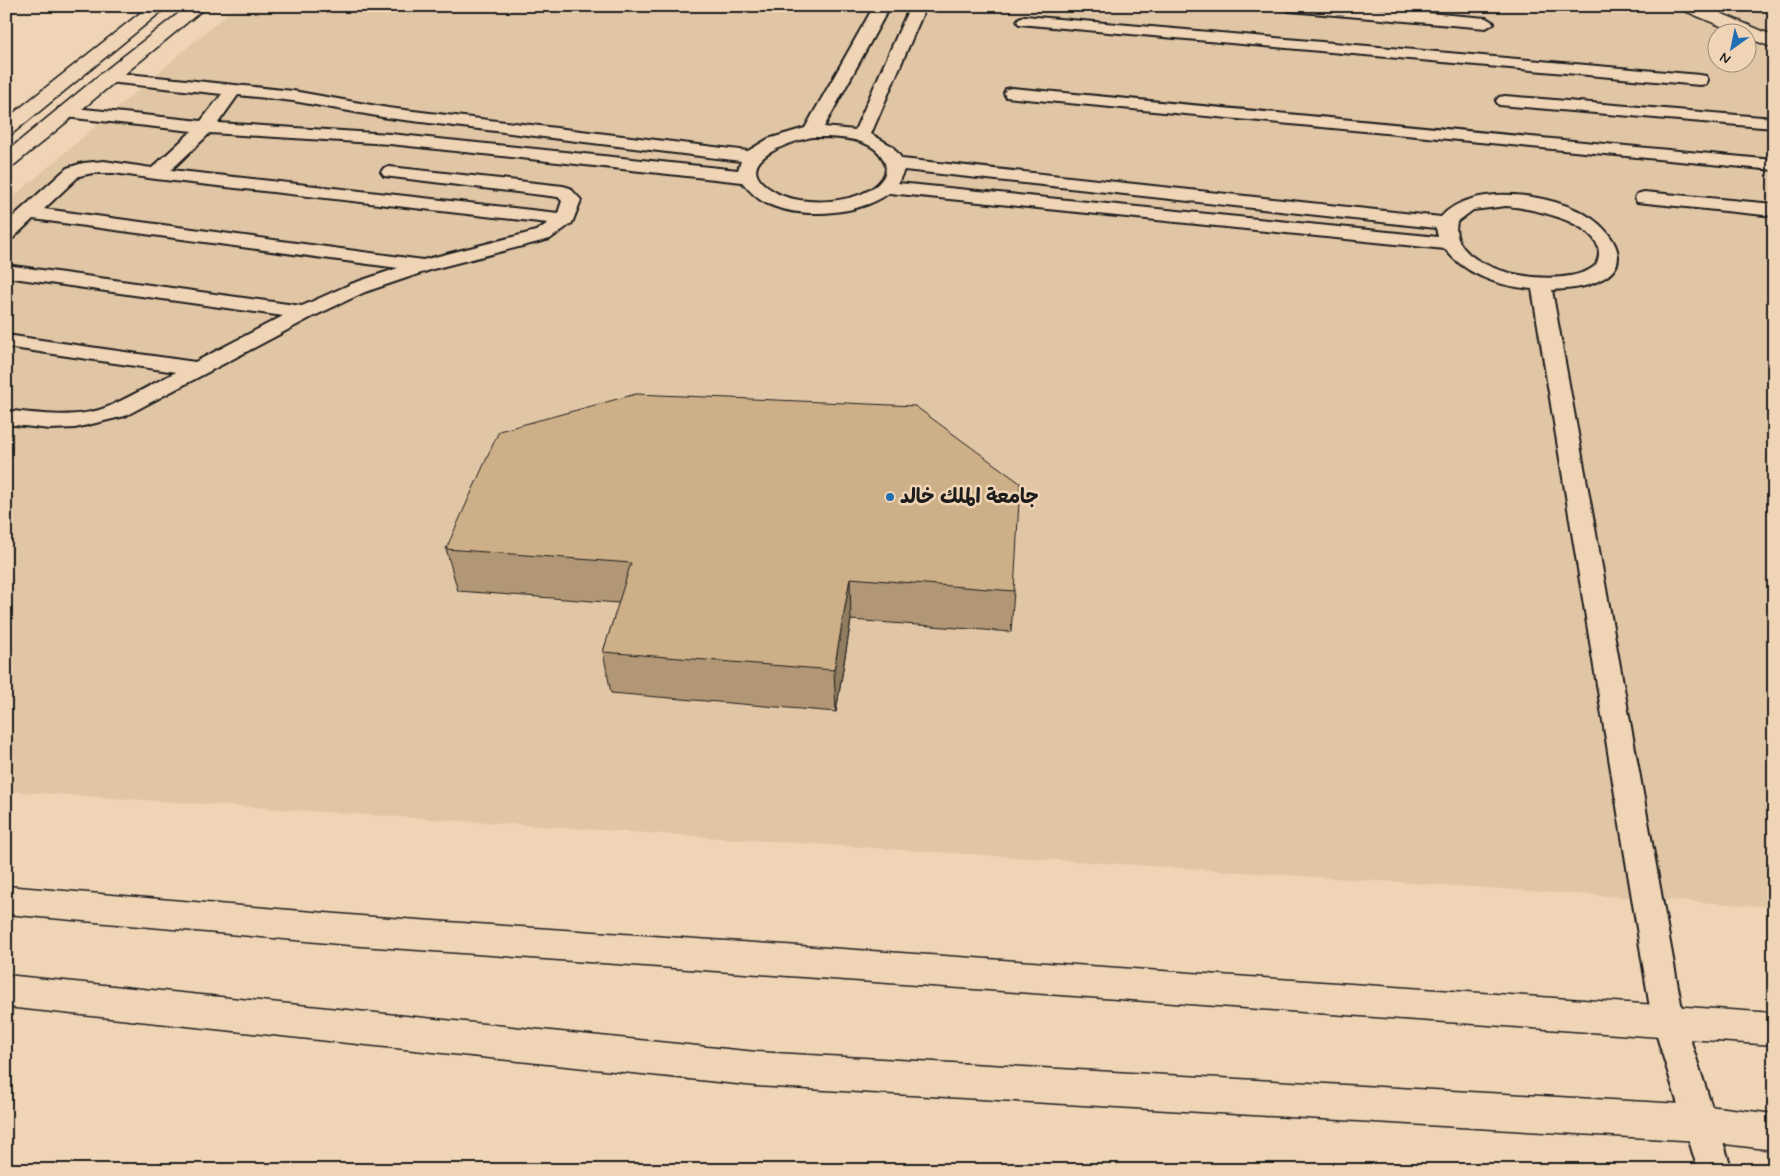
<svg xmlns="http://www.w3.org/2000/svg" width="1780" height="1176" viewBox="0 0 1780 1176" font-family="Mynerve,'Playpen Sans Arabic',sans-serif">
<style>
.built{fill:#e1c6a5;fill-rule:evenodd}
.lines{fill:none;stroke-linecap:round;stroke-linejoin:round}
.service-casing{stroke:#1c1c1c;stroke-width:4}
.pedestrian-casing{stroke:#1c1c1c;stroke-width:3}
.secondary-casing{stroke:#1c1c1c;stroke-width:3}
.service{fill:#efd4b6;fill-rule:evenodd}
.pedestrian{fill:#efd4b6;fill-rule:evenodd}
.secondary{fill:#efd4b6;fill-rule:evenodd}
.wall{fill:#b19775;stroke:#1c1c1c}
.shaded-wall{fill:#907b5f;stroke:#1c1c1c}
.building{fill:#ceb088;stroke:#1c1c1c}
.poi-dot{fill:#1f6fb2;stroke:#efd4b6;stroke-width:2}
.labels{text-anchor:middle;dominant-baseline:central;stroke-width:5;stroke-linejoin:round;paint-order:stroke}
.poi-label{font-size:20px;font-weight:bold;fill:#1c1c1c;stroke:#efd4b6;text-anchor:start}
</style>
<rect width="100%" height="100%" fill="#efd4b6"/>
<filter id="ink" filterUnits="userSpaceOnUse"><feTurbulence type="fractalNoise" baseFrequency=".02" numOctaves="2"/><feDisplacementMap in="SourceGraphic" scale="10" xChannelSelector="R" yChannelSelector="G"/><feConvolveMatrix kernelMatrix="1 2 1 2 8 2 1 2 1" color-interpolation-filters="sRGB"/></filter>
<g filter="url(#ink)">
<path class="built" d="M236,6H1774V907L6,791V203ZM1718,32H1748V62H1718Z"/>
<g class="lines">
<g class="service-casing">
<g id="service">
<path d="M874,6H890L824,127L855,130L910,6H926L871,134L892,146L902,159L1441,217C1472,181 1556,194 1591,218C1613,233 1634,264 1600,280C1586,288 1568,289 1552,290L1684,1020L1732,1170H1698L1652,1020L1532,289C1499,286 1466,275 1445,249L889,193C858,216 796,220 762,201C754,196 748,189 742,182L390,144L210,133L171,170L558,213L562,201L558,197L384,176L381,172L384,168L390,167L563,186L570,188L581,200L572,223L550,239L433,269L365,292L312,317L125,416L75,428L50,429L6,424V410C40,414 77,420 110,406C132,396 154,383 176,372L6,347V335L195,362L283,316L6,277V265L302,306L351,284L398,268L33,219L13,238L6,240V223L67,168L83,163L104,161L152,168L192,131L65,117L59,116L56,112L59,108L65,107L201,121L222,94L108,82L102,81L100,77L102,73L108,72L293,91L388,108L748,151L768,139L805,128ZM238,95L293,101L388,118L741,161L738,170L390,134L218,123ZM812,137C834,137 874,136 884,161C887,167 886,174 882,179C864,205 799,207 775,192C726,164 785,143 812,137ZM904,170L1436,228L1438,237L898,183ZM93,173H114L156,179L548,223L536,231L423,260L44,209L79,176ZM1506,206C1531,208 1616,224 1596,265C1566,293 1445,273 1457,222L1473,210Z"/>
<polygon points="1281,6 1346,6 1486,18 1494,23 1486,28 1289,11"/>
<polygon points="1025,16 1700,75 1706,76 1708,80 1706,84 1700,85 1019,24 1017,21 1019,18"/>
<polygon points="1012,88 1774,160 1774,170 1006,97 1004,93 1006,89"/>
<polygon points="1505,96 1774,118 1774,128 1499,105 1496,101 1499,97"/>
<polygon points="1644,192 1774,204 1774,216 1637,202 1635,198 1637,194"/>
</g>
</g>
<g class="pedestrian-casing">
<polygon id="pedestrian" points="1681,6 1704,6 1774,36 1774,48 1748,38 1748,32 1735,32 1683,10"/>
</g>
<g class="secondary-casing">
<g id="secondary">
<polygon points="149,6 168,6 13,133 6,135 6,119"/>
<polygon points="188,6 207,6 13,166 6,168 6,152 102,73"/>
<polygon points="6,886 361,916 1774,1013 1774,1045 361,946 6,914"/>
<polygon points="6,975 756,1052 1700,1105 1774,1114 1774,1150 1700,1141 756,1086 6,1007"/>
</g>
</g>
<use href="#service" class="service"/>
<use href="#pedestrian" class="pedestrian"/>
<use href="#secondary" class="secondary"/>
</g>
<polygon class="wall" points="636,394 1014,591 1011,632 851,620 836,712 611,693 603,652 619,603 458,591 446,549"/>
<polygon class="shaded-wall" points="850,578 851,620 836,712 834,670"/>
<polygon class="building" points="636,394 915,406 1020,483 1014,591 850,578 834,670 603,652 631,563 446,549 499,431"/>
</g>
<circle class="poi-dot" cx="890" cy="497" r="5"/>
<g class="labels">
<g class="poi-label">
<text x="900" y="497">جامعة الملك خالد</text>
</g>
</g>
<rect width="1780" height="1176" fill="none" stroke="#efd4b6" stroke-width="25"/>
<rect x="12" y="12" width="1755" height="1151" fill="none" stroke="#1c1c1c" stroke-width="2" filter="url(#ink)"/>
<g transform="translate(1732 48) rotate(213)"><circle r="24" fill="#efd4b6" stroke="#9b8a78"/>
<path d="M0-4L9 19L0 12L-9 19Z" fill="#1f6fb2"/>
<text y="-8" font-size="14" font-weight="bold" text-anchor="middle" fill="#1c1c1c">N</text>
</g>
</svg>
